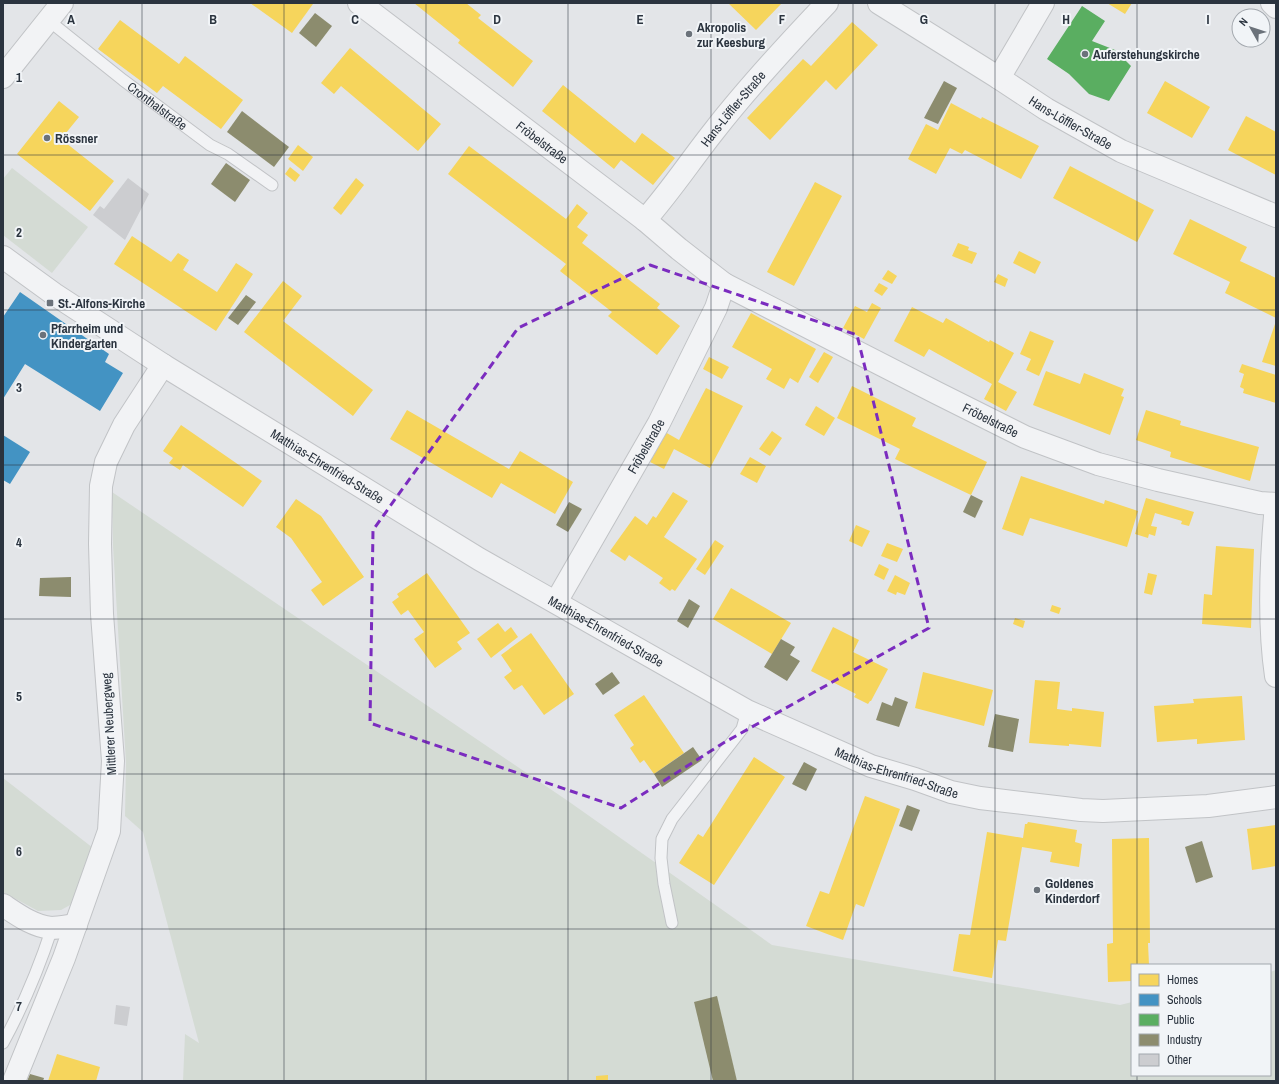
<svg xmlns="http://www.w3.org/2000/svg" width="1279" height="1084" viewBox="0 0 1279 1084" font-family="'Archivo Narrow',sans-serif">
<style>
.green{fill:#d4dbd4}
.homes{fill:#f6d55c}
.schools{fill:#4393c3}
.public{fill:#5aae61}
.industry{fill:#8c8c6e}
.building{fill:#cccdd0}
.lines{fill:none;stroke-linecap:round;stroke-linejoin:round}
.lane-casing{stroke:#c1c3c6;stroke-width:13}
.street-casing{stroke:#c1c3c6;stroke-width:24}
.lane{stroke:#f2f3f5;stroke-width:11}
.street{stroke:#f2f3f5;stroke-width:22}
.marked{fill:none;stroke:#7b2cbf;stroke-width:3;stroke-dasharray:8 5;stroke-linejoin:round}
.grid{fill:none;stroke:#2b343f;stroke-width:1;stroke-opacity:0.55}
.poi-dot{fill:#6b727a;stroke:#f1f4f7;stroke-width:1.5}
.labels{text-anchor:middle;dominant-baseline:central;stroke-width:4;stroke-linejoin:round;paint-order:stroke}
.poi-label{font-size:13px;font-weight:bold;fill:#2b343f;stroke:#f1f4f7;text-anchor:start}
.street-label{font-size:13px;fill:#2b343f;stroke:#f1f4f7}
.grid-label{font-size:13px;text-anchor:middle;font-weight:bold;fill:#2b343f;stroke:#f1f4f7;stroke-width:4;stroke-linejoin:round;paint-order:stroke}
</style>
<rect width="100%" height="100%" fill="#e3e5e8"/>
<g class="green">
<polygon points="12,168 88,227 52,273 3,235 3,179"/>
<polygon points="112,492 568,801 772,945 1120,1005 1132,1002 1132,1075 1270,1075 1270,972 1276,970 1276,1081 183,1081 185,1034 199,1043 143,832 125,816 126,763 113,546"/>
<polygon points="3,778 93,848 72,904 61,910 38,911 3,892"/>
</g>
<g class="homes">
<polygon points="250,3 312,3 313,4 292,33"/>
<polygon points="414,3 466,3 481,15 478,18 533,61 513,87 458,43 460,40"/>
<polygon points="728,3 782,3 756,30"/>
<polygon points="1107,3 1132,3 1125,14"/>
<polygon points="120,20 179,64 185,56 243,100 221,129 163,86 157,93 98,49"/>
<polygon points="852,22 878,45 836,90 826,80 770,140 747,118 803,59 811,66"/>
<polygon points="350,48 441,124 418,151 341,86 334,94 321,83"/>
<polygon points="1165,81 1210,107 1192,138 1147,113"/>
<polygon points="563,85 635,143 642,133 675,158 653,185 621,160 614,169 542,111"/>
<polygon points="59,101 79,117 61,139 114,181 90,211 17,154"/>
<polygon points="951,103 981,119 982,117 1039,146 1021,179 965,150 962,154 950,148 936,174 908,159 926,124 938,130"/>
<polygon points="1246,116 1276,132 1276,175 1228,150"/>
<polygon points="298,145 313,157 303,171 288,159"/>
<polygon points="469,146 566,219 577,204 588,213 577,227 588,235 582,243 660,304 657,308 680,326 657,355 608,316 612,312 560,271 566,264 448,174"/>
<polygon points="1070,166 1154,210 1137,242 1053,198"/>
<polygon points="290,167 300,175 295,182 285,174"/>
<polygon points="356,178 364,185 341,215 333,208"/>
<polygon points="815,182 842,196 794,286 767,272"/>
<polygon points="1190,219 1247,247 1240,261 1276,278 1276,318 1225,293 1230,282 1173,254"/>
<polygon points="132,236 171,262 178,253 189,260 183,270 217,292 236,263 253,274 216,331 114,264"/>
<polygon points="958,243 969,247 968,250 977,253 972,264 952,256"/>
<polygon points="1019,251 1041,262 1035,274 1013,263"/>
<polygon points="888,270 897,276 892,284 882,279"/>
<polygon points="998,274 1008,279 1005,287 994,282"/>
<polygon points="283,281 302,296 283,321 373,390 353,416 244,332"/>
<polygon points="879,283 888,288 882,296 874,291"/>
<polygon points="872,303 881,308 864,339 843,328 855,306 867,312"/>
<polygon points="912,307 943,323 946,318 989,342 990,340 1014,353 998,382 1017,392 1006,411 984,399 992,384 929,349 924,357 894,341"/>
<polygon points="751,313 816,349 798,383 790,378 784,389 766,379 772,369 732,347"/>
<polygon points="1276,321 1276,366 1262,362"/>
<polygon points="1030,331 1054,341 1039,376 1026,370 1031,359 1020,354"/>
<polygon points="824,352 833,357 818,383 809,377"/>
<polygon points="709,357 729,367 722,379 703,369"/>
<polygon points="1242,364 1276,375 1276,403 1243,393 1244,389 1240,387 1244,374 1239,372"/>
<polygon points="1046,371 1080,384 1084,373 1124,389 1121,396 1124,397 1110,435 1033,405"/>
<polygon points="852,386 916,418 912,426 987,462 971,495 895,459 900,449 837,418"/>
<polygon points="706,388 743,406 710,468 674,449 664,469 650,462 665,432 679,440"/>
<polygon points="816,406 835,418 824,436 805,425"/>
<polygon points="407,410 509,469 520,451 573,482 555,514 501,483 492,498 390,439"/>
<polygon points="1146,410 1181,421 1180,425 1259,447 1250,481 1170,457 1171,452 1136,440"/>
<polygon points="181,425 262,481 243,507 183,465 180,470 169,463 173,458 163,451"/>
<polygon points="772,431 782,438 770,456 759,449"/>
<polygon points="750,457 766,466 757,483 740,474"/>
<polygon points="1021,476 1104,504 1105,500 1138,511 1127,547 1030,518 1023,536 1002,529"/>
<polygon points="673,492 688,501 664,537 697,559 675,591 672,589 670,591 659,583 663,578 629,555 625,561 610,551 635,516 647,525 653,516 656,518"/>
<polygon points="1146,498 1194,512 1189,526 1181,524 1182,521 1155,513 1151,526 1157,527 1155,536 1149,534 1148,538 1135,534"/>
<polygon points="296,499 321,516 364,577 323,606 311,590 322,582 291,538 276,527"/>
<polygon points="856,525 870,531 862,547 849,541"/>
<polygon points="715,540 724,546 705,575 696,569"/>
<polygon points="887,543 903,549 897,562 881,556"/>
<polygon points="1216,546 1254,549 1251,628 1202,624 1204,594 1212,595"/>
<polygon points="879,564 889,569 884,580 874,575"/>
<polygon points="427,573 470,633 457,642 462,649 435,668 414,639 424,632 408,610 401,615 392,602 399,597 397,594"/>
<polygon points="1148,573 1157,575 1152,595 1144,593"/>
<polygon points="895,575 910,583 905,595 897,592 896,595 887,591"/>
<polygon points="731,588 791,623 772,654 713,619"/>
<polygon points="1052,605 1061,608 1059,614 1050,611"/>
<polygon points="1015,618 1025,621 1023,628 1013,624"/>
<polygon points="498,623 505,632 511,627 518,637 491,658 477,639"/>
<polygon points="833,627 859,640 853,652 888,669 871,701 870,701 868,704 854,697 856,694 811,671"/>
<polygon points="531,633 574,694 544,715 522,685 514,690 504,677 512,671 501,655"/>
<polygon points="923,672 993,690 984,726 915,708"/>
<polygon points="1035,680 1060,682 1057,709 1072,711 1072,708 1104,712 1101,747 1069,744 1069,746 1029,743"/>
<polygon points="644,695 684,753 654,774 644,760 640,763 630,748 634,745 614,715"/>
<polygon points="1242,696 1245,740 1197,744 1197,739 1157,742 1154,706 1194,703 1193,699"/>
<polygon points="754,757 785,777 714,885 679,863 698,834 703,837"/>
<polygon points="865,796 900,809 864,907 856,904 843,940 806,926 820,891 829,894"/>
<polygon points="1028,822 1077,830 1075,842 1082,844 1079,867 1050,862 1052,852 1022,847 1006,941 998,940 992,978 953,971 959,934 970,935 987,832 1023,838 1025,824 1027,824"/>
<polygon points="1276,825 1276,866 1252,870 1247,829"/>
<polygon points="1149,838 1150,943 1148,943 1149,965 1132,965 1132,981 1108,982 1107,944 1113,943 1112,839"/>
<polygon points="57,1054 100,1067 96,1081 48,1081"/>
<polygon points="608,1075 608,1081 596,1081 596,1076"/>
</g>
<g class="schools">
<polygon points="20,292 109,354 105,362 123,373 100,411 25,364 3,399 3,317"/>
<polygon points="3,435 30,452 10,484 3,480"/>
</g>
<polygon class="public" points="1082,6 1105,21 1092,41 1115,50 1131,66 1109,101 1089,94 1069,74 1047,59"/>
<g class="industry">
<polygon points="315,13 332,26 316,47 299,33"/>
<polygon points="944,81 957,88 938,124 924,118"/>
<polygon points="242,111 289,147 274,167 227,132"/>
<polygon points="226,163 250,180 235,202 211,184"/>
<polygon points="246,295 256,302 238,325 228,318"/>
<polygon points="971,495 983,501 975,518 963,512"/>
<polygon points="569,502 582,509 568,532 556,525"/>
<polygon points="71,577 71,597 39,596 40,578"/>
<polygon points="689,599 700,606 688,628 677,621"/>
<polygon points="781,639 795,647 790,655 800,661 787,681 764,667"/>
<polygon points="612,672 620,683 603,695 595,684"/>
<polygon points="895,697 908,702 899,727 876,720 882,702 892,706"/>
<polygon points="995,714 1019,719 1013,752 988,747"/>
<polygon points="693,747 702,760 662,787 654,774"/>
<polygon points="804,762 817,769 806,791 792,784"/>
<polygon points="907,805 920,810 912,831 899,826"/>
<polygon points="1202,841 1213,877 1196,883 1185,847"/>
<polygon points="717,996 737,1081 713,1081 694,1002"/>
<polygon points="30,1074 44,1078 43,1081 27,1081"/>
</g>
<g class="building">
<polygon points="128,178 149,194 125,240 93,215 100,206 104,209"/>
<polygon points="116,1005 130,1007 127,1026 114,1024"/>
</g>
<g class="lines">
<g class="lane-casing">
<g id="lane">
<path id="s1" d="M48,20L123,80L210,145L228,154L272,185"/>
<polyline points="672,923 664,884 661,858 662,839 672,819 742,729 747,711"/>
<path d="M3,1043C23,1006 39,968 52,928"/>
</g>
</g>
<g class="street-casing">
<g id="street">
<path id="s2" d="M359,3L645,220L679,249L724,284L937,393L1025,437L1098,464L1158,480L1260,503L1276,504"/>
<path id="s3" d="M879,3L999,78L1046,109L1121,151L1276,216"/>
<polyline points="1272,3 1276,7"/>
<polyline points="3,77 62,3"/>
<polyline points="999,78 1043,3"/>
<path id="s4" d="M645,220C670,192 691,160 714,131C749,86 788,44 827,3"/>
<path id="s5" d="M3,257L54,294L163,365L479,559L747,711L871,766L915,779L951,792L980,798L1081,810L1103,811L1208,806L1276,797"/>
<path d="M1276,504C1271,559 1268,622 1276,676"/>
<path id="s6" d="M556,602L659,423L716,308L724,284"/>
<path d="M3,905C18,915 33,926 51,928C59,928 68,926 76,925"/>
<polyline points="14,1081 64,958 109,831 113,761 102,614 100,544 101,486 106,462 124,425 163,365"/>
</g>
</g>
<use href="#lane" class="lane"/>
<use href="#street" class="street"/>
</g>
<path class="marked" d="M650,265L857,335L929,628L725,742L621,808L370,723L373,530L518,328Z"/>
<path class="grid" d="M142,3V1081M284,3V1081M426,3V1081M568,3V1081M711,3V1081M853,3V1081M995,3V1081M1137,3V965M3,155H1276M3,310H1276M3,465H1276M3,619H1276M3,774H1276M3,929H1276M1137,1075V1081"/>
<g class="poi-dot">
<circle cx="689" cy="34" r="4"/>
<circle cx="1085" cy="54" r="4"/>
<circle cx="47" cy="138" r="4"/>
<rect x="46" y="299" width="8" height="8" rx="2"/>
<circle cx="43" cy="335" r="4"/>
<circle cx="1037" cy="890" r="4"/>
</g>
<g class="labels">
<g class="poi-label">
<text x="697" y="27">Akropolis<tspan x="697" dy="15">zur Keesburg</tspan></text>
<text x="1093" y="54">Auferstehungskirche</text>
<text x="55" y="138">Rössner</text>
<text x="58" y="303">St.-Alfons-Kirche</text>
<text x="51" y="328">Pfarrheim und<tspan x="51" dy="15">Kindergarten</tspan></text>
<text x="1045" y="883">Goldenes<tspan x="1045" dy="15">Kinderdorf</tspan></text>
</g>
<g class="street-label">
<text stroke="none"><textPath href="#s1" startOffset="139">Cronthalstraße</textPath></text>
<text stroke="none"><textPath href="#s4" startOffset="142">Hans-Löffler-Straße</textPath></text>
<text stroke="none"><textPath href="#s3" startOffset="226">Hans-Löffler-Straße</textPath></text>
<text stroke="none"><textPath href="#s2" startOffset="230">Fröbelstraße</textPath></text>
<text stroke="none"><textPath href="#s2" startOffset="760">Fröbelstraße</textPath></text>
<text stroke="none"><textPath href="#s6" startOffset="180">Fröbelstraße</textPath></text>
<text stroke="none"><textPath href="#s5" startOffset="386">Matthias-Ehrenfried-Straße</textPath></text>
<text stroke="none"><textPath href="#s5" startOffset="710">Matthias-Ehrenfried-Straße</textPath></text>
<text transform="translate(109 724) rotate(-93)">Mittlerer Neubergweg</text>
<text stroke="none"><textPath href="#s5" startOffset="1034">Matthias-Ehrenfried-Straße</textPath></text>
</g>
</g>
<g class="grid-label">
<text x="71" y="24">A</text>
<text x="213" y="24">B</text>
<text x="355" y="24">C</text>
<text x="497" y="24">D</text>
<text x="640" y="24">E</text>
<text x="782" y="24">F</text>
<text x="924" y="24">G</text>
<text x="1066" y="24">H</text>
<text x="1208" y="24">I</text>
<text x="19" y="82">1</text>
<text x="19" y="237">2</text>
<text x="19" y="392">3</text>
<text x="19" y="547">4</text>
<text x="19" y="701">5</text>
<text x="19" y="856">6</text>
<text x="19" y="1011">7</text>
</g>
<rect width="1279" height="1084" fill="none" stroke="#2b343f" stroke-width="8"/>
<rect x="1131" y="964" width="140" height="112" fill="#f1f4f7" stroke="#a2a7ad"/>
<rect x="1139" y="974" width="20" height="12" fill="#f6d55c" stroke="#a2a7ad"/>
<text x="1167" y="984" font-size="12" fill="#2b343f">Homes</text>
<rect x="1139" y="994" width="20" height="12" fill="#4393c3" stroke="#a2a7ad"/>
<text x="1167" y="1004" font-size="12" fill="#2b343f">Schools</text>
<rect x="1139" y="1014" width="20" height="12" fill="#5aae61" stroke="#a2a7ad"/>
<text x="1167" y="1024" font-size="12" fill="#2b343f">Public</text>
<rect x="1139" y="1034" width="20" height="12" fill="#8c8c6e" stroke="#a2a7ad"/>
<text x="1167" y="1044" font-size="12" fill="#2b343f">Industry</text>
<rect x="1139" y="1054" width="20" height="12" fill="#cccdd0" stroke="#a2a7ad"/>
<text x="1167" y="1064" font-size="12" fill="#2b343f">Other</text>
<g transform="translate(1251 28) rotate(309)"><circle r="19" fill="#f1f4f7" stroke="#a2a7ad"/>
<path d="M0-3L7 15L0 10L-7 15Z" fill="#6b727a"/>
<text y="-6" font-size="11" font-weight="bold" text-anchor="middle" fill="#2b343f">N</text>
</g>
</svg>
